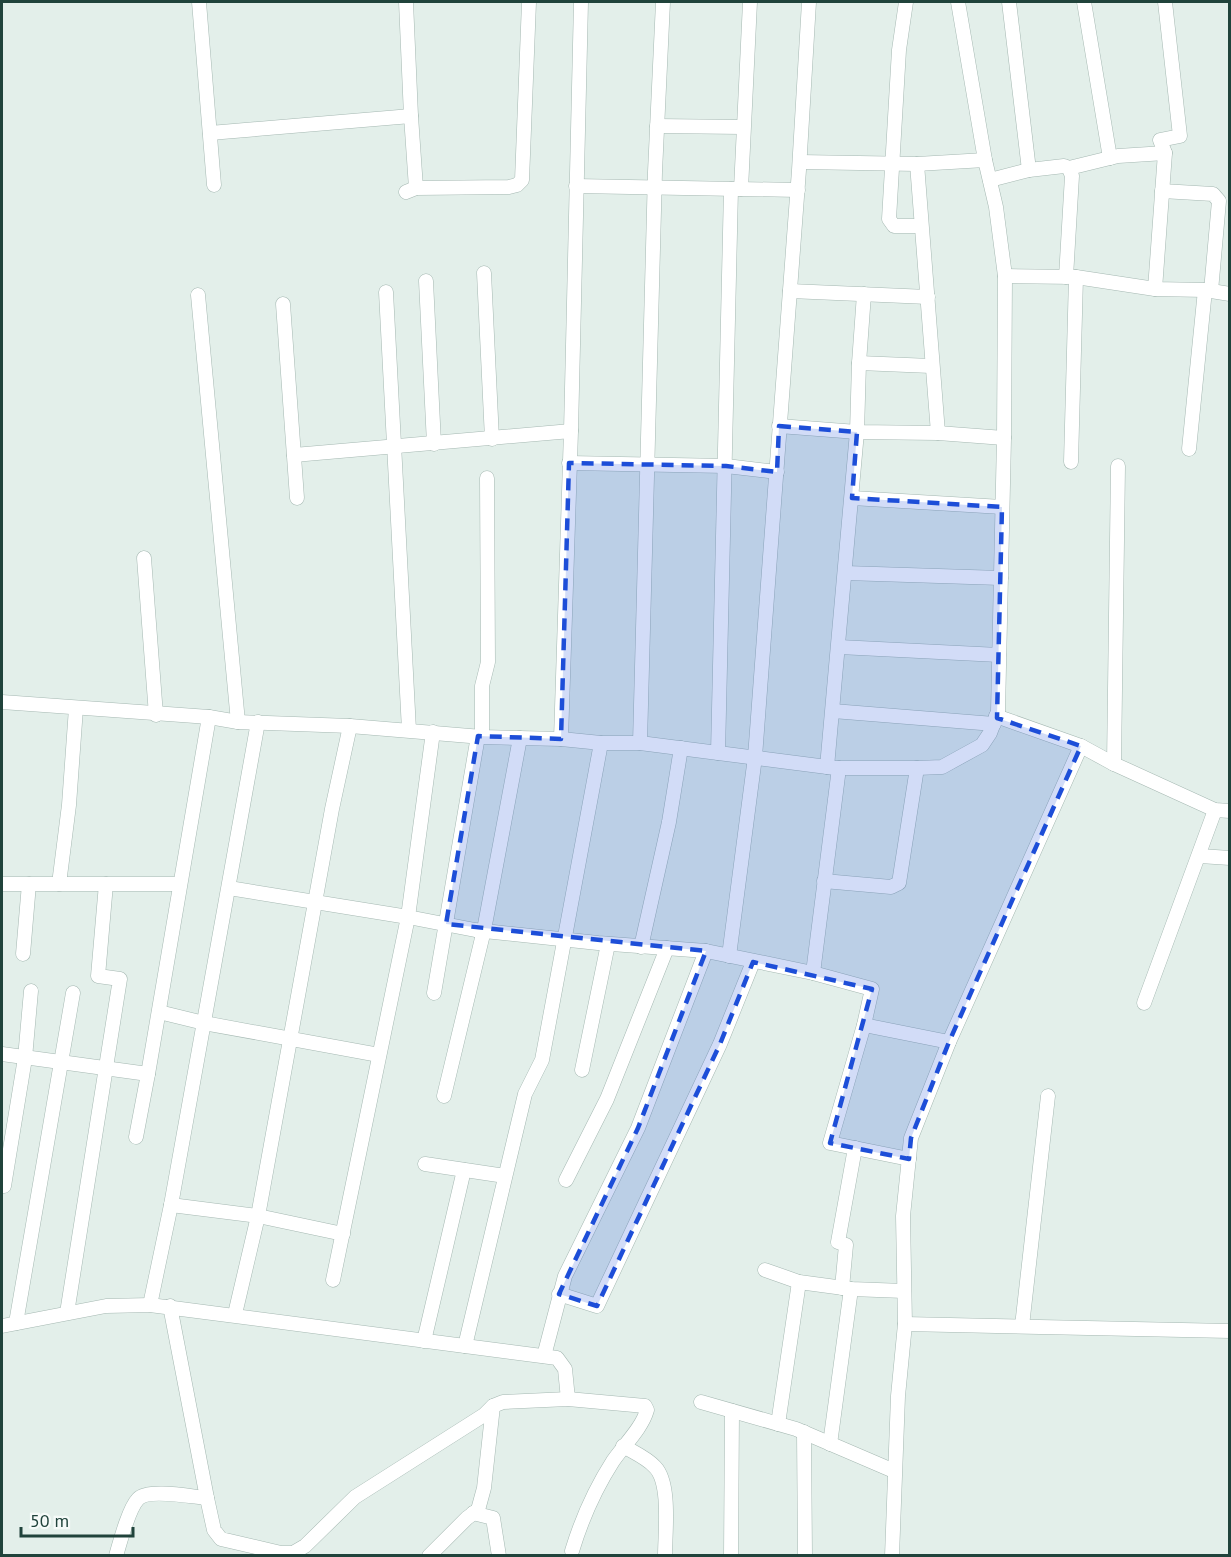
<svg xmlns="http://www.w3.org/2000/svg" width="1231" height="1557" viewBox="0 0 1231 1557" font-family="'PT Sans',sans-serif">
<style>
.lines{fill:none;stroke-linecap:round;stroke-linejoin:round}
.street-casing{stroke:#a5b8b2;stroke-width:15}
.street{stroke:#fff;stroke-width:14}
.marked{fill:#1d4ed8;fill-opacity:0.2;stroke:#1d4ed8;stroke-width:4.5;stroke-dasharray:12 8;stroke-linejoin:round}
</style>
<rect width="100%" height="100%" fill="#e3efea"/>
<g class="lines">
<g class="street-casing">
<g id="street">
<polyline points="199,2 214,185"/>
<polyline points="406,2 411,116 416,188"/>
<polyline points="906,2 899,50 889,219 894,226 921,226"/>
<polyline points="1009,2 1029,170"/>
<polyline points="1084,2 1110,158"/>
<polyline points="657,126 743,127"/>
<polyline points="210,133 411,116"/>
<polyline points="800,162 917,164 985,160"/>
<polyline points="917,164 938,433"/>
<polyline points="990,180 1029,170 1064,166 1069,168 1118,156 1165,153"/>
<polyline points="576,186 798,190"/>
<polyline points="741,189 750,2"/>
<polyline points="1162,191 1213,194 1219,201 1211,291"/>
<polyline points="406,192 416,188 509,187 517,185 522,180 529,2"/>
<polyline points="484,273 492,439"/>
<polyline points="1005,276 1076,277 1155,289 1205,290 1230,294"/>
<polyline points="1066,277 1072,176 1069,168"/>
<polyline points="426,281 434,444"/>
<polyline points="1155,289 1165,153 1160,140 1180,136 1165,2"/>
<polyline points="790,291 928,297"/>
<polyline points="386,292 409,730"/>
<polyline points="198,295 238,722"/>
<polyline points="283,304 297,498"/>
<polyline points="859,363 931,366"/>
<polyline points="779,426 857,432 938,433 1004,438"/>
<polyline points="1189,449 1205,290"/>
<polyline points="294,455 571,431"/>
<polyline points="1071,462 1076,277"/>
<polyline points="569,463 726,466 777,472"/>
<polyline points="852,498 1002,507"/>
<polyline points="144,558 156,715"/>
<polyline points="845,573 1001,578"/>
<polyline points="839,647 999,655"/>
<polyline points="2,702 209,717 238,722 350,726 482,737 561,739 601,743 640,743 835,768 917,768 942,767 982,745 990,733 998,712 1004,438 1005,276 996,207 985,160 958,2"/>
<polyline points="833,711 994,724"/>
<polyline points="996,716 1081,746 1114,764 1215,810 1230,811"/>
<polyline points="482,737 482,686 488,662 487,478"/>
<polyline points="561,739 571,431 581,2"/>
<polyline points="640,743 655,172 663,2"/>
<polyline points="718,753 731,189"/>
<polyline points="1114,764 1118,466"/>
<polyline points="827,767 857,432 859,363 864,294"/>
<polyline points="1200,856 1230,858"/>
<polyline points="824,881 891,887 899,883 917,768"/>
<polyline points="2,884 180,884"/>
<polyline points="59,884 69,805 76,708"/>
<polyline points="229,888 408,917 475,930 598,943 706,951 813,973 872,989 864,1025 830,1143 909,1159"/>
<polyline points="641,947 669,822 681,748"/>
<polyline points="23,954 29,884"/>
<polyline points="729,956 755,757 799,170 809,2"/>
<polyline points="813,973 839,768"/>
<polyline points="434,993 478,736"/>
<polyline points="1144,1003 1215,810"/>
<polyline points="159,1012 204,1023 379,1055"/>
<polyline points="864,1025 949,1042"/>
<polyline points="2,1054 148,1074"/>
<polyline points="582,1070 608,944"/>
<polyline points="444,1096 484,930 520,738"/>
<polyline points="136,1137 148,1074 209,717"/>
<polyline points="425,1164 505,1176"/>
<polyline points="566,1180 607,1099 667,948"/>
<polyline points="4,1186 25,1058 31,991"/>
<polyline points="171,1205 258,1216 343,1234"/>
<polyline points="765,1270 799,1282 851,1289 904,1291"/>
<polyline points="333,1280 408,917 433,732"/>
<polyline points="842,1288 846,1245 838,1242 855,1148"/>
<polyline points="559,1294 597,1306 720,1044 753,962"/>
<polyline points="150,1305 171,1205 258,722"/>
<path d="M170,1306L207,1498L214,1530L221,1539L281,1553H293L305,1546L355,1497L484,1415L493,1406L503,1402L568,1399L645,1406L647,1410C642,1428 624,1445 613,1461C595,1489 582,1518 572,1551"/>
<polyline points="67,1313 120,979 98,976 106,884"/>
<polyline points="235,1314 258,1216 332,809 350,726"/>
<polyline points="16,1323 73,993"/>
<polyline points="905,1324 1230,1331"/>
<polyline points="2,1326 106,1306 150,1305 557,1358 565,1369 568,1399"/>
<polyline points="1022,1326 1048,1096"/>
<polyline points="424,1341 464,1170"/>
<polyline points="465,1346 525,1094 542,1060 601,743"/>
<polyline points="544,1356 565,1276 638,1128 706,951"/>
<polyline points="701,1402 796,1429 894,1471"/>
<polyline points="778,1424 799,1282"/>
<polyline points="804,1432 805,1556"/>
<polyline points="830,1444 851,1289"/>
<path d="M623,1446C633,1452 647,1458 655,1467C671,1483 665,1533 665,1556"/>
<polyline points="473,1513 493,1518 499,1556"/>
<path d="M116,1556C120,1542 129,1508 138,1499C148,1488 193,1497 207,1498"/>
<polyline points="429,1556 467,1518 478,1510 484,1488 493,1406"/>
<polyline points="731,1556 732,1411"/>
<polyline points="892,1556 898,1396 905,1324 903,1216 911,1138 949,1042 1081,746"/>
</g>
</g>
<use href="#street" class="street"/>
</g>
<path class="marked" d="M779,426L857,432L852,498L1002,507L997,718L1081,746L949,1042L911,1138L909,1159L830,1143L872,989L753,962L720,1044L597,1306L559,1294L638,1128L706,951L446,924L478,736L561,739L569,463L726,466L777,472Z"/>
<rect width="1231" height="1557" fill="none" stroke="#20433b" stroke-width="6"/>
<path d="M21 1527v9h112v-9" fill="none" stroke="#20433b" stroke-width="3"/>
<text x="30" y="1527" font-size="18" fill="#20433b" stroke="#f5faf8" stroke-width="4.5" paint-order="stroke">50 m</text>
</svg>
